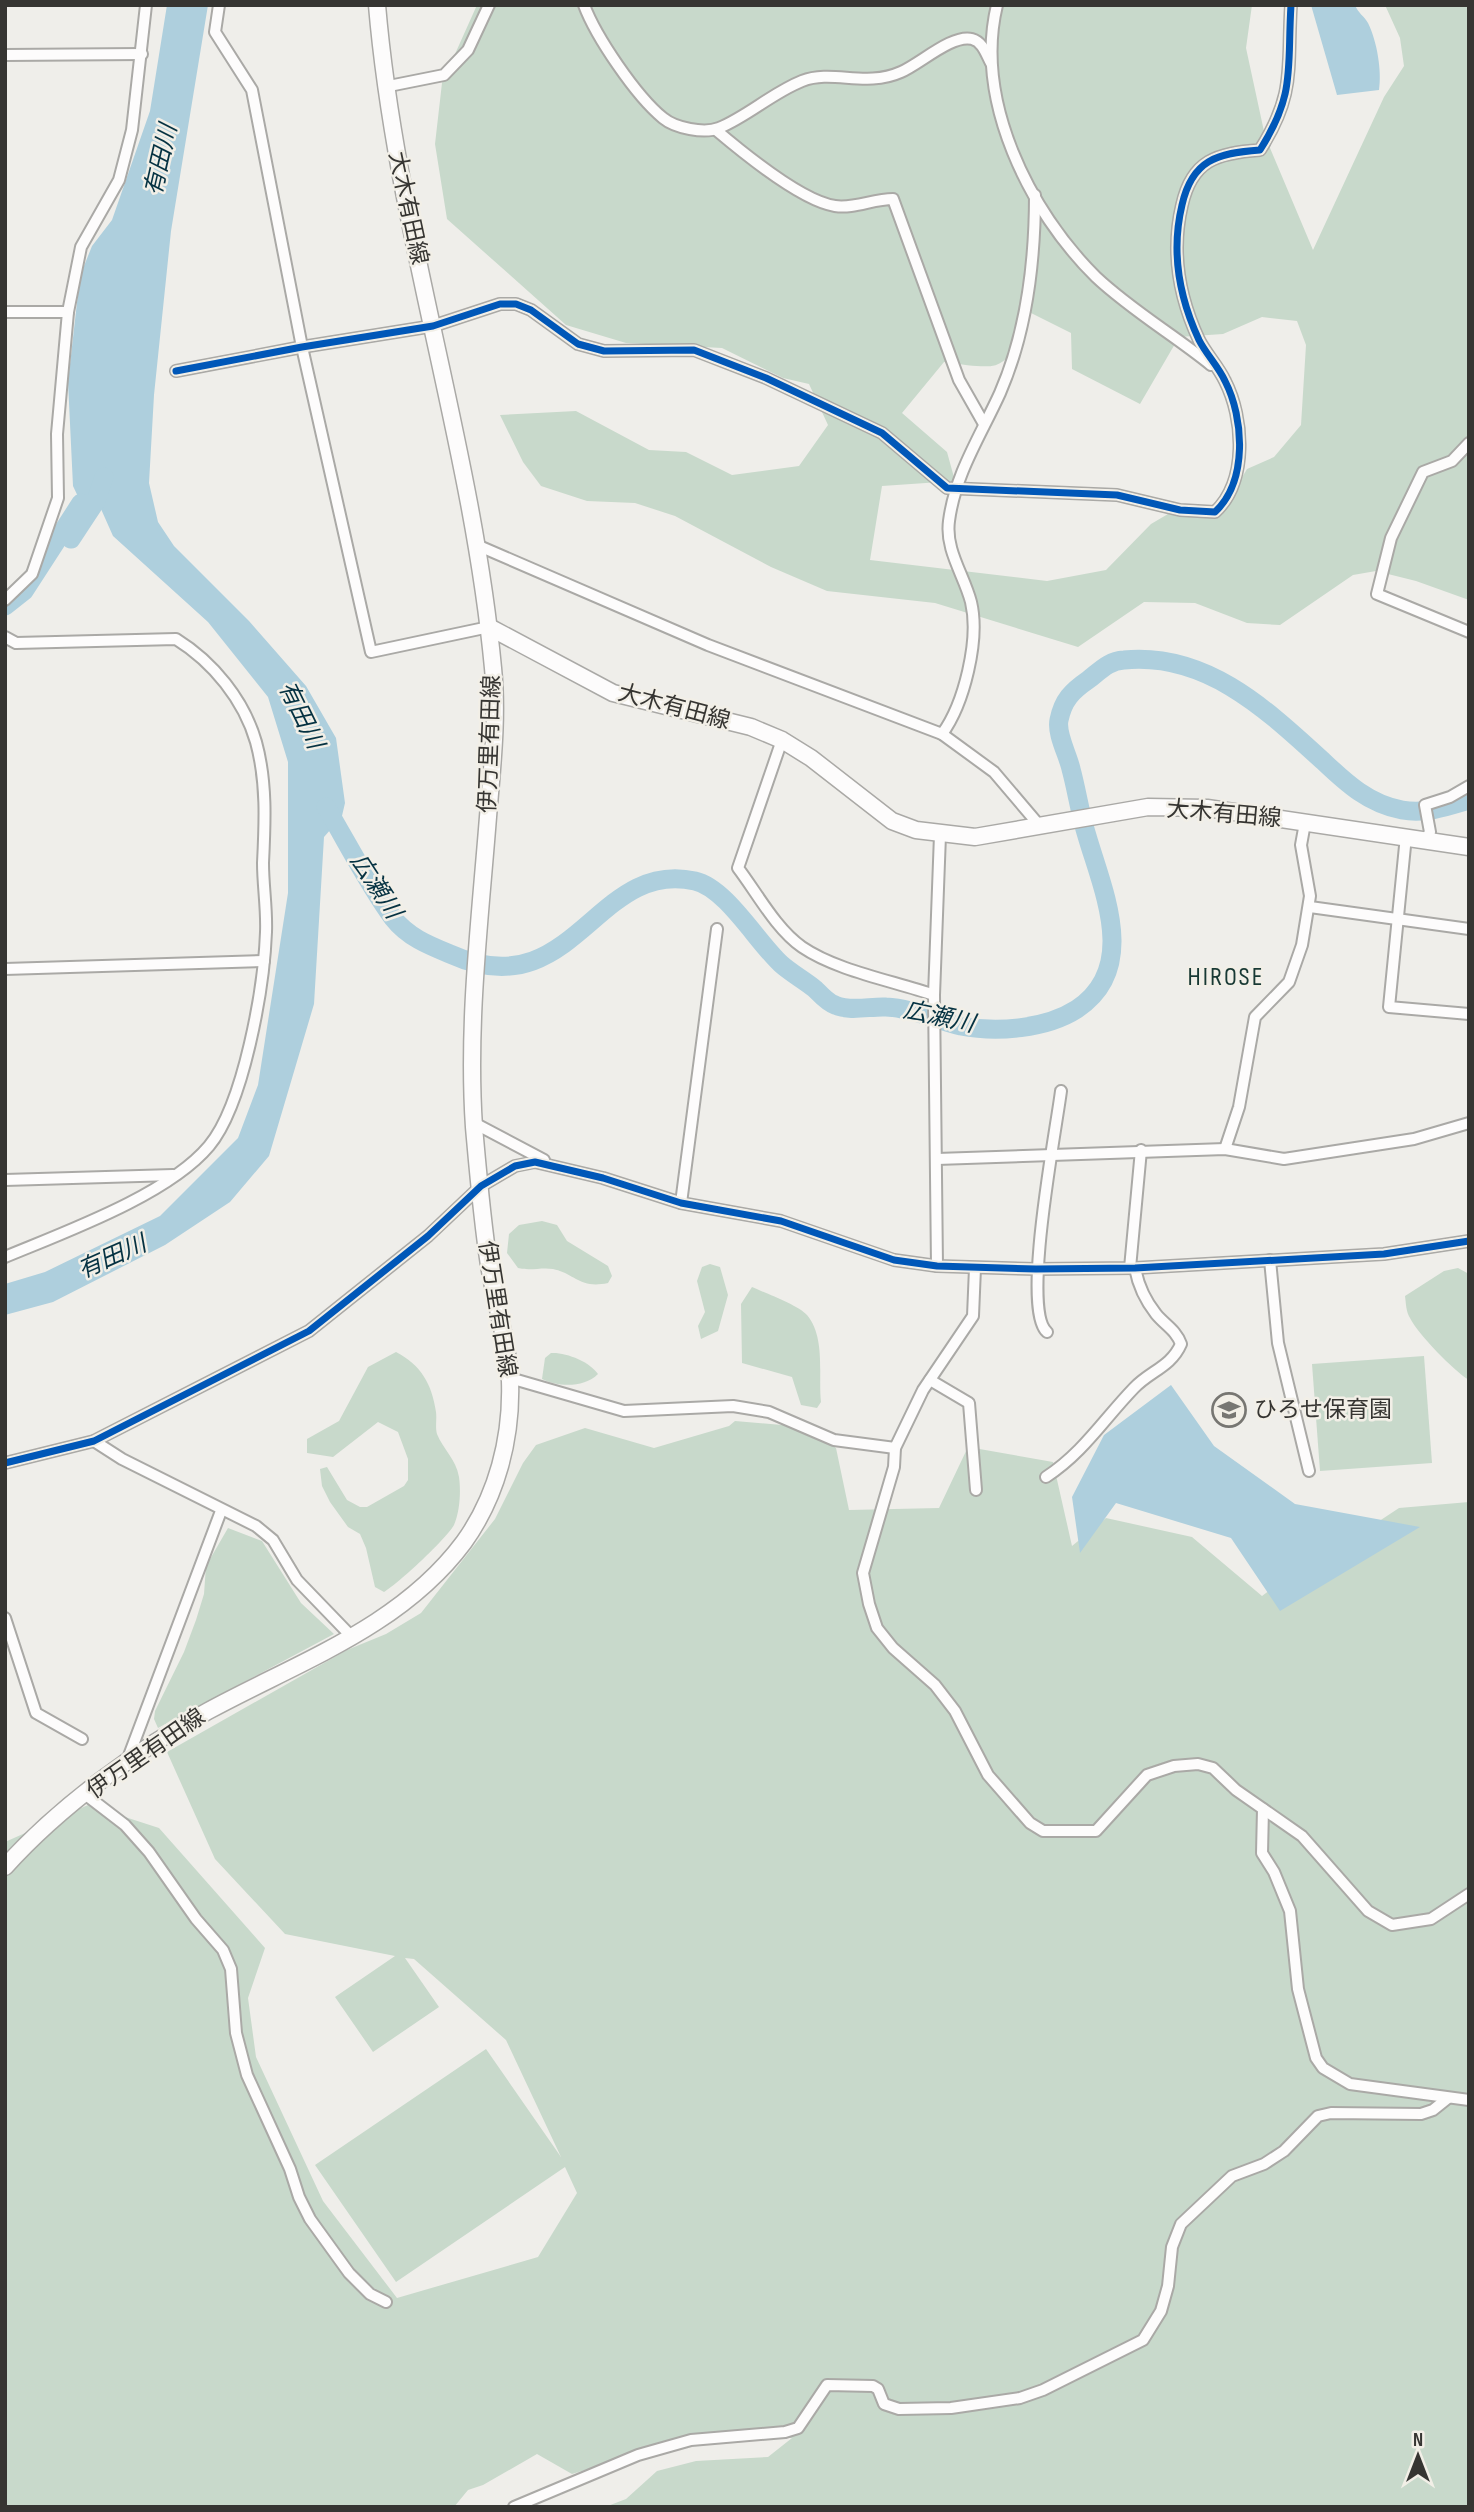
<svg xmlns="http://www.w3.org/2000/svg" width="1474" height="2512" viewBox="0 0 1474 2512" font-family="'Sofia Sans Condensed','Noto Sans JP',sans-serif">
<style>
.green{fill:#c8d9cb;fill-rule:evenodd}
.water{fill:#aecfdd}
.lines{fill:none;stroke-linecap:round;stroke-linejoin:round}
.river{stroke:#aecfdd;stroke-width:19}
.street-casing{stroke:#aaa9a6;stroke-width:14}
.secondary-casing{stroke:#aaa9a6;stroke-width:19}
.street{stroke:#fdfcfc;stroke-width:10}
.secondary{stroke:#fdfcfc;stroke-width:16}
.cycleway-casing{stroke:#f2efe7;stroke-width:11}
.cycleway{stroke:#0057b8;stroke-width:7}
.labels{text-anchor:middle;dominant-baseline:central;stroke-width:5;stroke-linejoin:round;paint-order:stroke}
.street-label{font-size:23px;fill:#363532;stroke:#f2efe7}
.poi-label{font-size:23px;fill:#363532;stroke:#f2efe7;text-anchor:start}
.water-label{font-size:24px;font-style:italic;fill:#053242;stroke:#f2efe7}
.quarter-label{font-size:26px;letter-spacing:2px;fill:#183934;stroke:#f2efe7}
</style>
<rect width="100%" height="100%" fill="#efeeea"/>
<g class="green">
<path d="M477,5H1252L1246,48L1265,136L1313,250L1384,97L1404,66L1400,38L1385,5H1469V600L1416,581L1376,571L1353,575L1280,625L1247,623L1195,603L1144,602L1078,647L935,603L827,591L771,567L675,516L635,503L587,501L541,486L523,462L500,415L576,411L649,450L686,452L732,475L799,466L828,425L809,384L783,378L722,348L626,343L566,325L447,219L435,144L442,83ZM1031,313L1071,333L1072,369L1140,404L1179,337L1223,334L1262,317L1297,321L1306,345L1301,425L1274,457L1247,469L1218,518L1168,514L1151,524L1106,570L1047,581L870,560L882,486L955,481L947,452L902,413L944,362C1009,371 1002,371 1031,313Z"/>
<path d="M542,1221L557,1225L567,1241L608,1266L612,1276L608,1283C579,1289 576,1274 553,1269C542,1267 530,1271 518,1268L507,1253L509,1234L519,1225Z"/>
<polygon points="710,1264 720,1267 728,1295 718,1331 701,1339 698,1326 705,1312 697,1281 702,1267"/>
<path d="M1458,1268L1469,1274V1380C1454,1371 1418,1334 1410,1318C1406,1312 1406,1303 1405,1296L1444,1271Z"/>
<path d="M752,1287C765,1293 798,1305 807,1315C826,1338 818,1375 821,1402L817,1408L801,1405L792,1377L742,1363L741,1304Z"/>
<path d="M396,1352C421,1365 432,1384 436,1412C437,1419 435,1427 437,1434C443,1449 456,1459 459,1477C461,1491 460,1511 454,1525C447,1538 398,1584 384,1592L375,1587L366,1548L360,1534L348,1527L330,1502L322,1486L320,1469L327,1467L347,1500L360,1507H367L404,1486L408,1480V1459L398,1432L378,1422L333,1457L307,1453V1439L339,1421L368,1367Z"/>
<path d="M551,1353C566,1352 590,1362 598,1374C584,1388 558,1387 542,1379L545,1358Z"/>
<polygon points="1424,1356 1432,1463 1320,1471 1312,1364"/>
<polygon points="735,1421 805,1427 836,1448 849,1510 939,1508 968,1447 1053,1462 1072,1546 1106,1518 1192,1537 1262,1596 1312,1559 1349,1541 1399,1508 1469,1502 1469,2507 605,2507 626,2499 657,2471 696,2461 768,2457 792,2438 694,2437 572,2474 537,2454 483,2485 468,2490 454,2507 5,2507 5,1842 88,1805 159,1828 265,1948 248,1998 256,2057 323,2201 397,2298 538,2257 577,2193 565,2167 396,2282 315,2165 486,2049 561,2157 506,2040 414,1959 405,1958 439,2007 373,2052 335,1997 395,1956 285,1934 215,1859 167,1752 347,1650 386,1634 421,1613 495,1519 523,1463 536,1445 585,1428 654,1448 729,1426"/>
<polygon points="228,1528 262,1541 301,1603 334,1634 158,1728 154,1719 155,1711 184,1652 196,1620 204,1594 206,1566"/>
</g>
<g class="water">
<polygon points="167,5 208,5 171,231 154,395 149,483 158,522 174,546 249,621 306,686 336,738 345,803 338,833 331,829 324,837 314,1004 269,1156 230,1202 165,1245 53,1302 5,1315 5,1284 45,1272 160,1216 238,1138 258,1085 288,893 288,762 268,697 208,622 113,536 97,500 89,497 81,503 73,486 68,382 80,276 92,246 112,220 150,111"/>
<path d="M1311,5H1355C1358,13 1364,16 1368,23C1377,41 1382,71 1379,90L1337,95Z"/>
<polygon points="1171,1385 1214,1446 1295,1504 1420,1527 1280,1611 1231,1538 1116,1503 1080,1553 1072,1497 1104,1435"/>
</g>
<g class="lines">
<g class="river">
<polyline points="5,606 24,591 81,503 71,539 96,501 104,477"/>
<path d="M326,807C348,844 368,884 393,918C408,937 428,945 450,954C574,1010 595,858 695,881C726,888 757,942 781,964C791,973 804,980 815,989C820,994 828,1003 835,1005C850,1012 871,1006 886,1007C911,1008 936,1020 961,1026C997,1033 1046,1029 1077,1009C1139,968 1103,891 1087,836C1080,814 1077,791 1071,769C1068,755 1056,734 1059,720C1063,700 1072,691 1088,680C1100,671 1108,661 1124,660C1206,652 1266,709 1323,761C1346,783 1369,804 1402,810C1426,814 1446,807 1469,800"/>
</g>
<g class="street-casing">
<g id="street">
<polyline points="219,5 215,32 252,90 302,347 371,652 489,627"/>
<path d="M584,5C596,37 636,96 663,118C675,128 704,134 719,128C748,116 772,93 802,81C833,69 865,88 901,72C920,64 952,34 972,39C983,42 986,54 991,63"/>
<path d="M997,5C974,100 1029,211 1096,277C1131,310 1174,335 1211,365"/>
<polyline points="5,55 142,54"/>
<polyline points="384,87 444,75 468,50 489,5"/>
<path d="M716,130C742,152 801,201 835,206C854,209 873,199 893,199L959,380L984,424"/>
<polyline points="5,312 68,312"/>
<path d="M176,371L302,347L433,326L500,304H516L531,310L578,344L604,351L694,350L766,378L882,433L947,488L1117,495L1180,510L1215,512C1248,481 1244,418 1225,381C1218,366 1206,354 1199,340C1179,297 1171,251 1182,205C1192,160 1217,153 1260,150C1296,93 1287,69 1291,5"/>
<polyline points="1469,443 1452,461 1423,472 1391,538 1377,594 1469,632"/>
<polyline points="479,546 708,645 942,734 994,772 1039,825"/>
<polyline points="5,600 32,574 58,498 57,434 68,312 81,247 119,180 132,130 146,5"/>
<path d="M5,637L16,643L176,639C213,662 244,700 256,742C267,782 265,823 263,863C263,886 267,909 266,932C264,987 244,1104 209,1146C168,1195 65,1232 5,1257"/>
<path d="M942,734C964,704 980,640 971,602C964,575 945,550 949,521C955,474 981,435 1000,393C1027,331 1035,262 1035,195"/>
<path d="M782,740L738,868C757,893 776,929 802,947C837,971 894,981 934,995"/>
<polyline points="1406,836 1389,1007 1469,1014"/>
<polyline points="1426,839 1430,832 1425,805 1450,797 1469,786"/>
<polyline points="1310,907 1469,929"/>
<polyline points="5,969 264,961"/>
<polyline points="474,1123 544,1160"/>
<polyline points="1225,1149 1239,1107 1255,1017 1289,982 1302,945 1310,896 1301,845 1305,823"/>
<polyline points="937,1159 1225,1149 1284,1159 1414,1139 1469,1123"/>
<polyline points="5,1180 173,1175"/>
<polyline points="681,1203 717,929"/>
<polyline points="1270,1260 1278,1343 1309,1471"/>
<polyline points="937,1266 934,995 940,835"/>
<polyline points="975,1268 973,1316 923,1390 895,1448 894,1467 863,1573 869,1604 877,1628 893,1648 935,1685 955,1711 988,1775 1030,1823 1043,1831 1096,1831 1147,1775 1174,1766 1198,1764 1213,1768 1236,1790 1302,1836 1368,1911 1392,1925 1431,1919 1469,1894"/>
<polyline points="1130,1268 1141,1150"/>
<path d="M1047,1332C1021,1310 1056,1131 1061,1091"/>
<polyline points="510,1378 624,1411 733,1406 769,1412 834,1440 895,1448"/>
<polyline points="930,1380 969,1403 976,1490"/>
<polyline points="94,1441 122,1459 256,1526 273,1540 297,1580 352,1637"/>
<polyline points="5,1463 94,1441 309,1331 428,1236 481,1186 515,1166 535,1162 603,1178 681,1203 781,1221 894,1260 937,1266 1036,1269 1135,1268 1384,1254 1469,1241"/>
<path d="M1046,1477C1083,1453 1104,1419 1134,1388C1150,1371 1171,1367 1181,1344C1176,1330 1165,1325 1156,1314C1145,1300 1138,1285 1135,1268"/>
<polyline points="5,1618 36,1713 82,1739"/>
<polyline points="127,1761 221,1511"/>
<polyline points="86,1795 125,1825 149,1852 196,1919 223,1950 231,1969 236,2033 247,2075 290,2169 299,2197 310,2219 349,2273 370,2294 386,2302"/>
<polyline points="1263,1809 1262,1853 1274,1872 1290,1911 1298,1989 1316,2058 1323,2068 1350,2084 1469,2100"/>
<polyline points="514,2507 638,2455 691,2440 785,2432 798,2428 827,2385 873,2386 878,2389 884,2404 899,2409 951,2408 1020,2398 1043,2390 1143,2340 1161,2311 1168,2286 1172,2247 1181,2224 1232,2176 1264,2164 1284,2151 1318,2116 1331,2113 1421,2114 1433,2110 1448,2098"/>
</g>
</g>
<g class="secondary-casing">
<g id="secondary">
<polyline points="489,627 613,693 751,727 782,740 811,758 892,821 916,830 975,837 1148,807 1207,808 1469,847"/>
<path d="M5,1867C58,1808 139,1748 208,1711C298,1662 401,1627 464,1542C497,1496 512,1438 510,1381C508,1342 495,1303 489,1265C482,1220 478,1172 474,1127C467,1024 480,920 488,817C492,768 498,717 493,668C472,444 396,229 377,5"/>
</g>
</g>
<use href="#street" class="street"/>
<use href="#secondary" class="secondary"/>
<g class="cycleway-casing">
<g id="cycleway">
<path d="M176,371L302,347L433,326L500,304H516L531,310L578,344L604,351L694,350L766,378L882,433L947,488L1117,495L1180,510L1215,512C1248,481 1244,418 1225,381C1218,366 1206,354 1199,340C1179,297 1171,251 1182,205C1192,160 1217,153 1260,150C1296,93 1287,69 1291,5"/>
<polyline points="5,1463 94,1441 309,1331 428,1236 481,1186 515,1166 535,1162 603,1178 681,1203 781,1221 894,1260 937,1266 1036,1269 1135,1268 1384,1254 1469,1241"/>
</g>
</g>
<use href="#cycleway" class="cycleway"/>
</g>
<defs>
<g id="school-ring" transform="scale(1.75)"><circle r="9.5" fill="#f2efe7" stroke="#777672" stroke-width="1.5"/><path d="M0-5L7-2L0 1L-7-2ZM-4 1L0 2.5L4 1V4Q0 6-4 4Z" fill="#777672"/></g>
</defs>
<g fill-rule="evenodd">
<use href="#school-ring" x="1229" y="1410"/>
</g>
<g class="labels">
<g class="street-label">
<text transform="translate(408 208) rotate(78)">大木有田線</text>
<text transform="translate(674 707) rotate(15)">大木有田線</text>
<text transform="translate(490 744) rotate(-88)">伊万里有田線</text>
<text transform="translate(1224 814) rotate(5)">大木有田線</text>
<text transform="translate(497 1309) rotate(81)">伊万里有田線</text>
<text transform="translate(146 1754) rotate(-35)">伊万里有田線</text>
</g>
<g class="poi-label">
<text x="1254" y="1410">ひろせ保育園</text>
</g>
<g class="water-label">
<text transform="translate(161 160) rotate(-77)">有田川</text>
<text transform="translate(301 715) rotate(64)">有田川</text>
<text transform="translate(376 886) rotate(57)">広瀬川</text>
<text transform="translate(939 1017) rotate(12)">広瀬川</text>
<text transform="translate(112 1257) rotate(-24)">有田川</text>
</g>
<g class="quarter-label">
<text x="1226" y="977">HIROSE</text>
</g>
</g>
<rect width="1474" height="2512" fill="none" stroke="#363532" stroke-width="14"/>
<g transform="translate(1418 2456)" stroke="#f2efe7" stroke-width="5" paint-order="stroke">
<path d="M0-5L12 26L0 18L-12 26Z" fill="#363532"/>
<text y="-10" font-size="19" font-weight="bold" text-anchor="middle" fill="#363532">N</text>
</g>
</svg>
